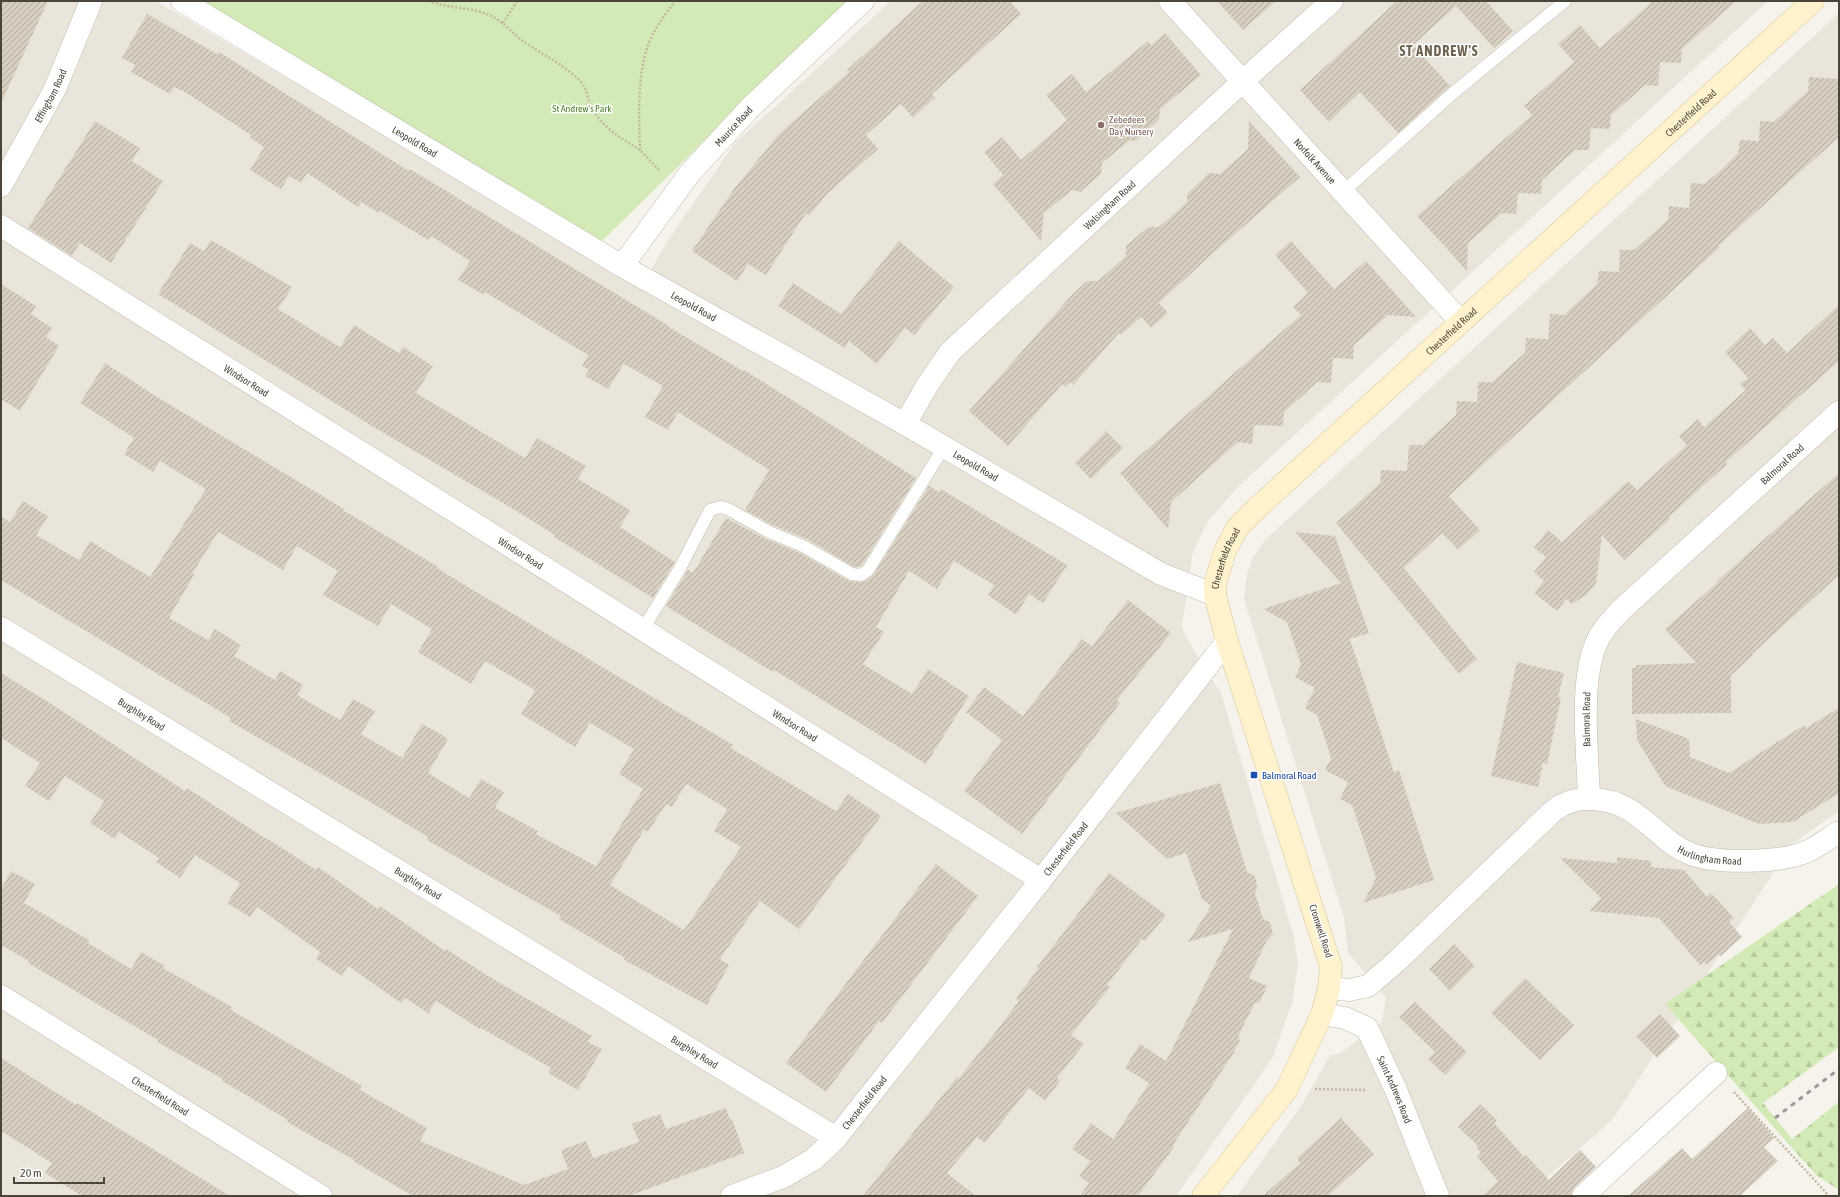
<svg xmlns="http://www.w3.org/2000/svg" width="1840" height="1197" viewBox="0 0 1840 1197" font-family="'Asap Condensed',sans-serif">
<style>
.residential{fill:#eae5da}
.forest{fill:url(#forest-firs)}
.park{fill:#d2eab5}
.building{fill:url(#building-hatch);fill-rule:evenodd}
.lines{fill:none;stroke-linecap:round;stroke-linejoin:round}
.lane-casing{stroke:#c2bbae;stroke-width:13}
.street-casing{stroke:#c2bbae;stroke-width:23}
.secondary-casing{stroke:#d6c79b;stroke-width:23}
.path{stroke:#c4b79f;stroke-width:2.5;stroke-dasharray:2 2;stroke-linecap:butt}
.lane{stroke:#fff;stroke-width:12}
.street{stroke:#fff;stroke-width:22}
.secondary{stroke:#fff3cd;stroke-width:22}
.rail{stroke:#9a9a9a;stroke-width:3;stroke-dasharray:5 5;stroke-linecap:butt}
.education-dot{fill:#8d6e63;stroke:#fff;stroke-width:1.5}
.transit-dot{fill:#1a4fb4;stroke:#fff;stroke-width:1.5}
.labels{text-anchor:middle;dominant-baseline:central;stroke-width:3;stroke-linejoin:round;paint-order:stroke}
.street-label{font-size:10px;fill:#4b4439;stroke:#fff}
.park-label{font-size:10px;fill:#4a7f2a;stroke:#fff}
.education-label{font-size:10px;fill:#785e54;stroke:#fff;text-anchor:start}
.transit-label{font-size:10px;fill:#164399;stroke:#fff;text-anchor:start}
.district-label{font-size:14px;font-weight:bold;letter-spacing:1px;fill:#6e6250;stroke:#fff}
</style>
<defs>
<pattern id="forest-firs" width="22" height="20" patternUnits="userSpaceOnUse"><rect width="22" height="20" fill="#d2eab5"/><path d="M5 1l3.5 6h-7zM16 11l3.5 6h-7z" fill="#b6ca9c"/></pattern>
<pattern id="building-hatch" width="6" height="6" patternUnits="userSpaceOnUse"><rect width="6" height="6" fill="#d8cfc1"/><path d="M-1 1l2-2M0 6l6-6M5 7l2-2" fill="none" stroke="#b1aa9e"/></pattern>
</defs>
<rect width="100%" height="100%" fill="#f6f3ec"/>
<g class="residential">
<polygon points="1,1 156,1 641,287 668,240 735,143 891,1 1768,1 1239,486 1208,521 1193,552 1182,626 1186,637 1221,693 1294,937 1298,965 1292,1003 1272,1059 1176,1196 1,1196"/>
<polygon points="1839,13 1839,811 1792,844 1612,1120 1526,1196 1237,1196 1303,1103 1330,1055 1339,1054 1382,1022 1386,997 1348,953 1344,918 1244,599 1247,574 1252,559 1265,540"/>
</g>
<polygon class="forest" points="1839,884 1839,1047 1763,1103 1792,1139 1839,1102 1839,1190 1816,1175 1665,1004"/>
<polygon class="park" points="197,1 847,1 599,244"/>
<g class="building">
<polygon points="1,1 48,1 1,103"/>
<polygon points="923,1 1010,1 1021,14 932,94 935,97 913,118 901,104 866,135 878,149 827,194 809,216 806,213 766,275 748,264 737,281 692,251 734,189 780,133 849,72 847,70"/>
<polygon points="1217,1 1276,1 1243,30"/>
<polygon points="1397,1 1486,1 1513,31 1494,48 1456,6 1413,45 1450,86 1398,133 1360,92 1329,122 1300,90"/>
<polygon points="1653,1 1736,1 1682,49 1681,63 1660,62 1658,86 1645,85 1611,115 1610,129 1591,128 1589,150 1575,150 1542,180 1541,194 1518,193 1516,214 1502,213 1468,243 1467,271 1417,216 1532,115 1524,106 1574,62 1558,44 1580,25 1600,48"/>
<polygon points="147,14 217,54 219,52 409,171 410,169 669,326 669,327 743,371 744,370 916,478 862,565 859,567 854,567 807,539 772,525 745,510 769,470 678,412 668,430 645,417 663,386 624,364 608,389 585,376 589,370 582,366 588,355 485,292 484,295 458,280 470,261 431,236 428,240 380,211 379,213 361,202 358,207 307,173 301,183 289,176 281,189 250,170 264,147 249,137 251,135 185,92 174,87 170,94 131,72 135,65 122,58"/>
<polygon points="1165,33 1201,75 1160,109 1159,119 1136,141 1130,140 1102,163 1101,174 1080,192 1072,190 1044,213 1041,241 993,184 1003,175 984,152 1002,137 1021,160 1067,120 1046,95 1072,74 1086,92 1148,41 1151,45"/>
<polygon points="1809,77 1839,79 1839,137 1718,246 1720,247 1449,496 1480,530 1458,550 1442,533 1404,568 1477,659 1459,674 1336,523 1380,483 1381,470 1407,471 1409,445 1423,445 1456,415 1457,401 1477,402 1478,382 1492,382 1525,353 1526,338 1548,339 1550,314 1564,315 1580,300 1597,284 1599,271 1619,272 1620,250 1634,250 1668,220 1669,206 1689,208 1691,183 1705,184 1722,169 1738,153 1740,140 1759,141 1760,121 1774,122 1791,106 1808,91"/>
<polygon points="95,121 140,148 132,161 163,181 111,263 80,243 72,256 28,228"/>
<polygon points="1249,121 1300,177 1202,263 1159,303 1168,313 1151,328 1141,317 1121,335 1119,333 1073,385 1070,382 1065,387 1062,384 1008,446 969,411 1072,295 1087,281 1098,281 1126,256 1126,246 1148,227 1159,227 1187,202 1187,194 1209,173 1220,174 1248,149"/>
<polygon points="211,240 292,287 278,309 340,347 354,325 399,353 403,347 433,366 416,393 525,458 537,438 586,466 578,479 630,510 620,527 675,562 653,598 554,537 555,535 510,507 377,429 158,294 190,243 204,251"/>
<polygon points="899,241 954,287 914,335 905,328 877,364 849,341 845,348 778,306 793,283 841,314"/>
<polygon points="1291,241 1334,289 1366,261 1416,317 1388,315 1354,345 1353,359 1333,358 1331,383 1317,382 1301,397 1284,412 1283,426 1254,425 1252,444 1238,442 1171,502 1168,529 1120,473 1301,315 1293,307 1308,293 1275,255"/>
<polygon points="1,284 36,306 31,314 52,328 46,337 59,346 20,411 1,399"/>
<polygon points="1839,305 1839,361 1726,462 1727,464 1669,517 1670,519 1624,560 1602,535 1596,584 1586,595 1572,604 1566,599 1557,611 1534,593 1544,581 1534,572 1546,557 1534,548 1548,530 1562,542 1628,481 1637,490 1687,445 1679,436 1698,419 1704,427 1746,390 1740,384 1748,378 1725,352 1750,328 1765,345 1773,338 1787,353"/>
<path d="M105,363L157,397L344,509L343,510L438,567L437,568L473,590L733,745L731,748L836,811L848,794L881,816L799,929L760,901L720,959L729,965L707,1005L624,960L625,958L559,919L561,916L477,869L427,840L428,837L360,796L229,721L231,718L1,580V517L10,522L23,501L48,516L36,535L79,560L90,541L150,577L206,489L160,461L153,472L124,454L134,438L80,403ZM218,532L283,570L297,546L338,571L323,595L378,626L391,604L432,629L418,652L471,684L485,661L535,690L521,714L575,747L590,723L634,749L619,774L643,789L596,866L536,834L538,831L495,808L504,792L481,779L469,798L428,773L448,739L437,732L422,724L402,758L361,734L375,711L353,699L340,720L297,695L303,685L280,671L275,680L234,656L241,645L215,629L208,640L169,618L194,575L192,574ZM686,784L727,809L714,831L741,847L684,930L610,885L644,830L648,832L666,804L672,807Z"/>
<polygon points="1106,431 1123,448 1091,479 1075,463"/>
<polygon points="1839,473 1839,575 1752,654 1753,655 1731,675 1731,713 1632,714 1632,668 1636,668 1636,665 1696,663 1665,629 1718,582 1717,581"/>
<polygon points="929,486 939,492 941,489 1067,565 1043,603 1029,594 1016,615 988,595 994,585 954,561 937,589 909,571 876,627 884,632 863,664 912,694 928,669 969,696 926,764 774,670 773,672 666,606 688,570 693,573 726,518 766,539 800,553 849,581 860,582 865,581 874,574"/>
<polygon points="1295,532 1335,536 1369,633 1350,639 1394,772 1399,770 1434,880 1363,903 1376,878 1352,805 1340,799 1348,782 1325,770 1331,758 1324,736 1317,715 1305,708 1315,688 1295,677 1301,665 1287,622 1263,609 1341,583"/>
<polygon points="1128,600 1171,633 1117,700 1120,703 1022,834 964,791 1002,740 966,712 984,687 1023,716 1082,639 1092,646"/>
<polygon points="1517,662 1564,673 1558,697 1561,698 1547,764 1543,763 1538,787 1491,776"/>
<polygon points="1,673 53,705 185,791 187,788 268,840 268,839 316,870 318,867 378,909 380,906 445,951 446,949 493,979 592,1036 588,1042 602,1049 578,1090 548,1073 551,1068 481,1028 480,1029 436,1001 428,1013 405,998 401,1003 348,966 342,976 316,959 320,952 257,907 250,917 227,903 240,883 195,855 180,878 156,862 159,858 119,832 115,839 90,823 104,801 65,776 49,801 25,786 40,763 1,738"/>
<polygon points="1839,708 1839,793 1793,822 1759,824 1665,786 1637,740 1636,719 1689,739 1690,757 1729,773 1804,725 1806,728"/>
<polygon points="1220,783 1247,872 1255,876 1257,887 1255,893 1263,919 1270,922 1273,934 1266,942 1249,978 1267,986 1260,1002 1255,1003 1246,1020 1238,1037 1240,1040 1233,1054 1173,1145 1174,1147 1138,1196 1080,1196 1089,1183 1079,1176 1090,1161 1072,1149 1091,1123 1113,1139 1149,1083 1125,1068 1140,1044 1166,1061 1233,929 1188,942 1211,906 1202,899 1186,853 1167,859 1116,813"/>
<polygon points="1617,857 1651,861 1651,867 1684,870 1707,897 1711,893 1734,918 1729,922 1742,937 1721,956 1719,954 1706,965 1704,962 1700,965 1659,918 1589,911 1601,898 1560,858 1617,863"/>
<polygon points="936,864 978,896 882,1023 879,1021 826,1092 786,1063"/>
<polygon points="11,871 35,884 24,903 89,940 88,943 131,969 141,952 165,966 163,968 232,1007 231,1010 362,1086 360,1090 427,1128 420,1141 524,1185 568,1169 561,1150 586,1141 593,1158 639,1142 632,1124 660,1114 666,1129 726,1108 730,1120 732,1119 744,1153 629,1196 413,1196 353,1161 354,1160 287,1122 288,1120 222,1081 223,1079 157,1042 158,1040 28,963 29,961 1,945 1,889"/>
<polygon points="1109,873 1166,915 1145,941 1142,939 1107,985 1110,987 1071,1035 1084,1044 1057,1078 1060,1081 1045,1101 1029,1088 985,1143 977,1137 947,1173 976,1196 863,1196 957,1077 959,1078 998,1029 1019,1001 1016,998 1039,968 1037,967"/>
<polygon points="1454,944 1475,966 1450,991 1429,969"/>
<polygon points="1525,978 1574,1025 1540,1060 1491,1013"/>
<polygon points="1415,1002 1467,1052 1445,1075 1428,1059 1435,1052 1399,1017"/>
<polygon points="1660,1014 1680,1036 1657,1058 1636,1036"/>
<polygon points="1,1058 76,1105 77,1103 230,1196 82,1196 45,1173 52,1163 1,1131"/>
<polygon points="1480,1104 1497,1120 1494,1123 1524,1157 1526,1155 1549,1180 1580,1150 1596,1167 1575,1187 1571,1196 1482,1196 1498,1181 1477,1157 1481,1153 1476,1147 1478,1146 1458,1127"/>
<polygon points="1748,1108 1774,1138 1764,1147 1778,1161 1740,1196 1628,1196 1682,1148 1692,1159"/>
<polygon points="1341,1118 1374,1154 1328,1196 1263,1196 1300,1163 1297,1158"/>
</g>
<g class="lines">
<g class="lane-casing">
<g id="lane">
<polyline points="1343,192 1452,94 1565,1"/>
<polyline points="643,629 679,570 710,510 721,507 728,509 769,532 803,546 852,574 861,575 868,570 944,447"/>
</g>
</g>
<g class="street-casing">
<g id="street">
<path id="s1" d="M182,1L622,266L905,424L1161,574L1215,595"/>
<path id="s2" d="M1170,1L1461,322"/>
<path id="s3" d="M1,186L55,89L91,1"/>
<path id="s4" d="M1,226L1041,880"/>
<path id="s5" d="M622,266L690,173L750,108L863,1"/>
<path id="s6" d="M905,424L928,384L950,352L1243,81L1332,1"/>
<path id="s7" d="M1,628L836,1138"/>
<path id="s8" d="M1589,799C1588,755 1579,683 1596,644C1601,631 1611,621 1621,610L1839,412"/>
<path id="s9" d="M1329,988L1349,990L1368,986L1397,961L1553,811C1565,802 1578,798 1593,799C1642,802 1652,838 1691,854C1716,864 1784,863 1808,851C1819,846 1829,838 1839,832"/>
<path id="s10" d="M1,996L321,1196"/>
<path id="s11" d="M1322,1014L1345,1018L1367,1028L1396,1090L1438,1196"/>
<path id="s12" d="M732,1196L783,1177L814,1159L836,1138L1041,880L1227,641"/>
<polyline points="1583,1196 1716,1073"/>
</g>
</g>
<g class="secondary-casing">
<g id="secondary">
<path id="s13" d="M1203,1196L1287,1089L1322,1014L1329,988L1331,967L1227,641L1215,595V584L1225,551L1237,528L1257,508L1813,1"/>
</g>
</g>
<g class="path">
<path d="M428,1C447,8 468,7 487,14C502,20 511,32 523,41C542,55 564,64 580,81C587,88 587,97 591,106C601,127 621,138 640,150"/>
<polyline points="503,23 517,1"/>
<path d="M659,170L640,150C639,114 636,64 654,32C660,21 668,11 675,1"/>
<polyline points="1315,1089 1366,1090"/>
<polyline points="1734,1092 1829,1196"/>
</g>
<use href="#lane" class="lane"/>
<use href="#street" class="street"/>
<use href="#secondary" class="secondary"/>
<polyline class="rail" points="1775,1118 1839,1069"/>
</g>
<circle class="education-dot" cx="1101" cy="125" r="4"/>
<rect class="transit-dot" x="1250" y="771" width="8" height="8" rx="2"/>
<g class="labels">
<g class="street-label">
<text stroke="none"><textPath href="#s3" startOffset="103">Effingham Road</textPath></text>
<text stroke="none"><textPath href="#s13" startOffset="1343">Chesterfield Road</textPath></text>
<text stroke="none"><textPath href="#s5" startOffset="179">Maurice Road</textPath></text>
<text stroke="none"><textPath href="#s1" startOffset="272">Leopold Road</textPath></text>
<text stroke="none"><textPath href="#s2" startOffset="216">Norfolk Avenue</textPath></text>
<text stroke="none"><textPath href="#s6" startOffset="302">Walsingham Road</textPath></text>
<text stroke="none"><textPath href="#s1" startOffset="596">Leopold Road</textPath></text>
<text stroke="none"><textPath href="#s13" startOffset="1019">Chesterfield Road</textPath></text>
<text stroke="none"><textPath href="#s4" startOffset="290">Windsor Road</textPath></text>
<text stroke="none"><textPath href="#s8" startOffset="416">Balmoral Road</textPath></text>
<text stroke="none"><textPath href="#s1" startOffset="920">Leopold Road</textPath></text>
<text stroke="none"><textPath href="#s4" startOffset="614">Windsor Road</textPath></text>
<text stroke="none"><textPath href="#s13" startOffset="695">Chesterfield Road</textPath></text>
<text stroke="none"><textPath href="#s7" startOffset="165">Burghley Road</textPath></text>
<text stroke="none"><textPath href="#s8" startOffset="80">Balmoral Road</textPath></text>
<text stroke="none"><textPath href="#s4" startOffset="938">Windsor Road</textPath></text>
<text stroke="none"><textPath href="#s12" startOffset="490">Chesterfield Road</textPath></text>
<text stroke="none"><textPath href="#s9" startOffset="470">Hurlingham Road</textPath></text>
<text stroke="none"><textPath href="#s7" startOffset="489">Burghley Road</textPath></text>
<text transform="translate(1321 931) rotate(72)">Cromwell Road</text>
<text stroke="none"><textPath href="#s7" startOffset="813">Burghley Road</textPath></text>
<text stroke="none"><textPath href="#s11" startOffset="115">Saint Andrews Road</textPath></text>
<text stroke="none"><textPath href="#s10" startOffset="188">Chesterfield Road</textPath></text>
<text stroke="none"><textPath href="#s12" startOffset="166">Chesterfield Road</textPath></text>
</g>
<g class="park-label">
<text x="582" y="108">St Andrew's Park</text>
</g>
<g class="education-label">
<text x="1109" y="119">Zebedees<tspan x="1109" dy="12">Day Nursery</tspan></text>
</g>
<g class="transit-label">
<text x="1262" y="775">Balmoral Road</text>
</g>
<g class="district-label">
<text x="1439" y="51">ST ANDREW'S</text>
</g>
</g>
<rect width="1840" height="1197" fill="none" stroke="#4b4439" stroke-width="4"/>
<path d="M14 1177v6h90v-6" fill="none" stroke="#4b4439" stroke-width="2"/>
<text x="20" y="1177" font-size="12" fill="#4b4439" stroke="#ffffff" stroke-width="3" paint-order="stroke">20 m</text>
</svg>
